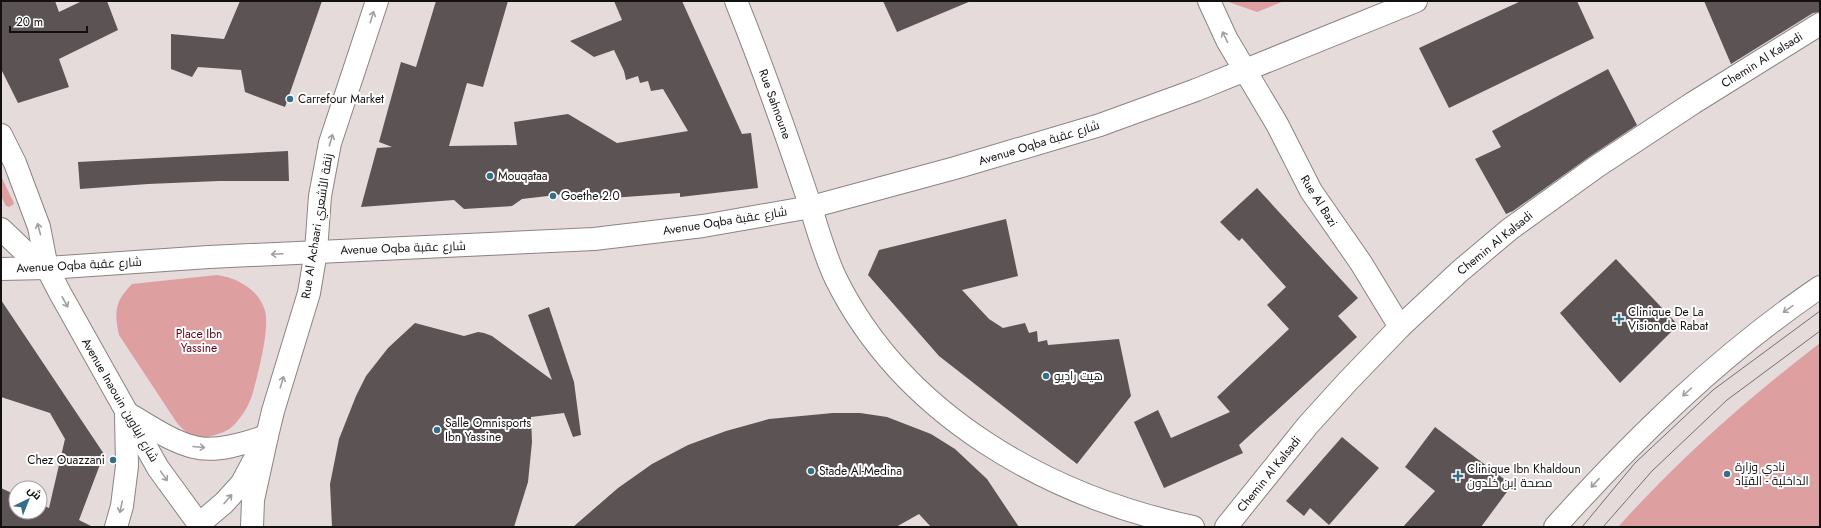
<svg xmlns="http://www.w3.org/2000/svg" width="1821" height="528" viewBox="0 0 1821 528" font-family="Jost,Cairo,sans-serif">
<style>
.green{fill:#dd9fa0}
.building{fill:#5c5454}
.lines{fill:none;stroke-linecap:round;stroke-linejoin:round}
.street-casing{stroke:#8c8383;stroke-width:24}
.secondary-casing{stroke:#8c8383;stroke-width:24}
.primary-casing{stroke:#8c8383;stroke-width:24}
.street{stroke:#fff;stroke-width:22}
.secondary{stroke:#fff;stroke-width:22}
.primary{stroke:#fff;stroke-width:22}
.tram{stroke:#756f6f;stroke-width:1}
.oneway{stroke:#a19f9f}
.poi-dot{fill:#346f87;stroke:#fff;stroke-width:1.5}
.labels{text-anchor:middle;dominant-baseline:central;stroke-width:4;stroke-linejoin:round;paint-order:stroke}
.street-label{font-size:12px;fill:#131010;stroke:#fff}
.poi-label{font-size:12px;fill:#131010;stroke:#fff;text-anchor:start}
.park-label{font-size:12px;fill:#5c0418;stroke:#fff}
</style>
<rect width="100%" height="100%" fill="#e5dbdb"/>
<g class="green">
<polygon points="1226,1 1284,1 1257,12"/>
<polygon points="1,176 13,201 14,204 9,207 6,206 1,196"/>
<path d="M217,275C237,278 259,289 265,311C270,328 258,374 253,392C250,404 242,417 233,426C228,431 219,434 211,436C196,441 187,434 177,423L119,335C114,312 115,301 132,284Z"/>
<path d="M1820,343V527H1618C1679,459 1747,399 1820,343Z"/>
</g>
<g class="building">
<polygon points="1,1 55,1 59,12 82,1 107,1 118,30 59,59 69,87 18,103 1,69"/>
<polygon points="240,1 322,1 285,107 245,92 241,70 198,67 192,77 171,69 171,34 224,39"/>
<polygon points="436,1 508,1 483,87 467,83 449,146 517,145 514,122 568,114 617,143 688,131 663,89 651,91 648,81 640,83 638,76 626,80 624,71 614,50 594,57 570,41 622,20 614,1 682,1 742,134 751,133 758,188 680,197 680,193 584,200 582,192 522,199 512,206 464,209 454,200 361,207 377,148 392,147 379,142 401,62 416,67"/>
<polygon points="883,1 971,1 897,32"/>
<polygon points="1521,1 1577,1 1594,38 1449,108 1419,48"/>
<polygon points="1704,1 1820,1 1820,12 1813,13 1731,64"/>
<polygon points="1608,69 1637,125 1589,157 1513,211 1506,214 1475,159 1501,147 1492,131"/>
<polygon points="288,151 289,181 219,181 148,184 80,189 78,162"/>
<polygon points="1257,188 1358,298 1338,316 1357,337 1239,445 1243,453 1164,488 1134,422 1158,410 1171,438 1230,412 1217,397 1289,329 1267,305 1286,287 1242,238 1239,241 1220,222"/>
<polygon points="1006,219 1018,276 962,290 989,319 1003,328 1025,323 1029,333 1037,331 1038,342 1047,340 1048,345 1119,339 1131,396 1077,464 939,356 868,275 879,250"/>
<polygon points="1616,259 1678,325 1620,383 1560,313"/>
<polygon points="1,300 104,454 79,520 93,527 1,527 1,488 16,495 16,512 40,512 40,504 49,508 65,439 50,413 1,397"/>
<polygon points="549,307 574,382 581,435 573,437 564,413 531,417 532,442 528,482 514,527 332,527 330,484 339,439 356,396 366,376 388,348 415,323 464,336 478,332 484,333 492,336 552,380 528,315"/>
<polygon points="833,413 860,413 887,417 931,434 955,449 987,479 1019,527 931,527 919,514 896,527 573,527 618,488 652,464 688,445 726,431 769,419"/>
<polygon points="1435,427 1512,485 1481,527 1403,527 1435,491 1405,467"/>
<polygon points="1342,437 1379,468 1329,525 1310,508 1304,516 1286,501"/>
</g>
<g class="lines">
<g class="street-casing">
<g id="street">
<path d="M736,1C761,63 783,125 804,187C815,218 822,250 836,279C904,416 1048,496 1193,527"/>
<polyline points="1209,1 1227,40 1277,124 1311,191 1361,263 1400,327"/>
<polyline points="1,269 47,268"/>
<polyline points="199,524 224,503 242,483 267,436 273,411 309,293 316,251 320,196 330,143 377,1"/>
<polyline points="1226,527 1308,425 1348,381 1400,327 1460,271 1510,229 1596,167 1693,103 1820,24"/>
</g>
</g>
<g class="secondary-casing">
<g id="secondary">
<polyline points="1,135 15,163 39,227 47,268 60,293 158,468 201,527"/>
<polyline points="1,229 23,250 47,268"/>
<polyline points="47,268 209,257 594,239 703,226 811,207 955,168 1100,125 1196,90 1416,1"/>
<path d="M127,413C148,425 170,441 194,447C215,453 246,443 267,436L253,500L252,527"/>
<polyline points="116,527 122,506 127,466 126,414"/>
</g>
</g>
<g class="primary-casing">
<path id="primary" d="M1555,527C1635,438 1720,355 1820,287"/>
</g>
<use href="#street" class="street"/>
<use href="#secondary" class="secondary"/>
<use href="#primary" class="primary"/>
<g class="tram">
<polyline points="1582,527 1635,463 1713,390 1820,311"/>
<polyline points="1603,527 1652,471 1727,400 1820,331"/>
</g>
</g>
<defs><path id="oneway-shaft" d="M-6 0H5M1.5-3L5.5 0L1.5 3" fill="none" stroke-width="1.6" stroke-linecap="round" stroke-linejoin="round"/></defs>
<g class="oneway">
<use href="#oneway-shaft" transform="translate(372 17) rotate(-72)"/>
<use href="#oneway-shaft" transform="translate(1225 37) rotate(-116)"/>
<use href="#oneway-shaft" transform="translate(331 140) rotate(-74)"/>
<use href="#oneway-shaft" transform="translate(39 229) rotate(-105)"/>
<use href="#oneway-shaft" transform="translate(277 254) rotate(177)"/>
<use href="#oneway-shaft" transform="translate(65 302) rotate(61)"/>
<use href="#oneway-shaft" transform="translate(1788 309) rotate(145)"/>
<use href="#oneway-shaft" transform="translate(282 382) rotate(-73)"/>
<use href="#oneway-shaft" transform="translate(1687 392) rotate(138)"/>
<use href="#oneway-shaft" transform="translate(199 447) rotate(5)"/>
<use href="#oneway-shaft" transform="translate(164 476) rotate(55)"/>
<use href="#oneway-shaft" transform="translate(1595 483) rotate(133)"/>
<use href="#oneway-shaft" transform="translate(228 499) rotate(-49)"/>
<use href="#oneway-shaft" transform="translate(121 507) rotate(102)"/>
</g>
<g class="poi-dot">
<circle cx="290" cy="99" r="4"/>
<circle cx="490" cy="176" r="4"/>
<circle cx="553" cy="196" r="4"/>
<path d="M1617 313h4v4h4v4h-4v4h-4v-4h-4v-4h4z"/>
<circle cx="1046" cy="376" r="4"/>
<circle cx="437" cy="430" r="4"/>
<circle cx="113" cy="460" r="4"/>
<circle cx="811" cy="471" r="4"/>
<circle cx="1727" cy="474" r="4"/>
<path d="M1456 470h4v4h4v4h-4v4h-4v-4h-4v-4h4z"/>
</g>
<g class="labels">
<g class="street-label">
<text transform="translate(1762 60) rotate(-32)">Chemin Al Kalsadi</text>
<text transform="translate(775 104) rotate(70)">Rue Sahnoune</text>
<text transform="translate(1039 143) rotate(-17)">Avenue Oqba شارع عقبة</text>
<text transform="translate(1319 201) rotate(58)">Rue Al Bazi</text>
<text transform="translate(725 221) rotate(-9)">Avenue Oqba شارع عقبة</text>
<text transform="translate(317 226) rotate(-81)">Rue Al Achaari زنقة الأشعري</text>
<text transform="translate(1495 243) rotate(-39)">Chemin Al Kalsadi</text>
<text transform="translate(403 248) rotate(-2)">Avenue Oqba شارع عقبة</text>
<text transform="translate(79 265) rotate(-3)">Avenue Oqba شارع عقبة</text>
<text transform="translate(120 400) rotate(60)">Avenue Inaouin شارع ايناوين</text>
<text transform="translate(1269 474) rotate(-51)">Chemin Al Kalsadi</text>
</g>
<g class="poi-label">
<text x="298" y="99">Carrefour Market</text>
<text x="498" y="176">Mouqataa</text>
<text x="561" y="196">Goethe 2.0</text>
<text x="1628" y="312">Clinique De La<tspan x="1628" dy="14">Vision de Rabat</tspan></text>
<text x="1054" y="376">هيت راديو</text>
<text x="445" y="423">Salle Omnisports<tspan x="445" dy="14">Ibn Yassine</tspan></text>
<text x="105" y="460" text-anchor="end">Chez Ouazzani</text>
<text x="1735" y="467">نادي وزارة<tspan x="1735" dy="14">الداخلية - القيّاد</tspan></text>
<text x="1467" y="469">Clinique Ibn Khaldoun<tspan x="1467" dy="14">مصحة إبن خلدون</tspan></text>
<text x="819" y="471">Stade Al-Medina</text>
</g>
<g class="park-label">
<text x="199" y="334">Place Ibn<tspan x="199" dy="14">Yassine</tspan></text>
</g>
</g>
<rect width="1821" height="528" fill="none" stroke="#131010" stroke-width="4"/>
<g transform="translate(28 500) rotate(43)"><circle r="19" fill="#ffffff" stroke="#a19f9f"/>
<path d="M0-3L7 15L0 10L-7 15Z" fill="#346f87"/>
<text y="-6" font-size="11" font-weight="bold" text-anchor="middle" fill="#131010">ش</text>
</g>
<path d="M10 26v6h77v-6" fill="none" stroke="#131010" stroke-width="2"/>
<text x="16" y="26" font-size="12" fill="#131010" stroke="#ffffff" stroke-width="3" paint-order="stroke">20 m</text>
</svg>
